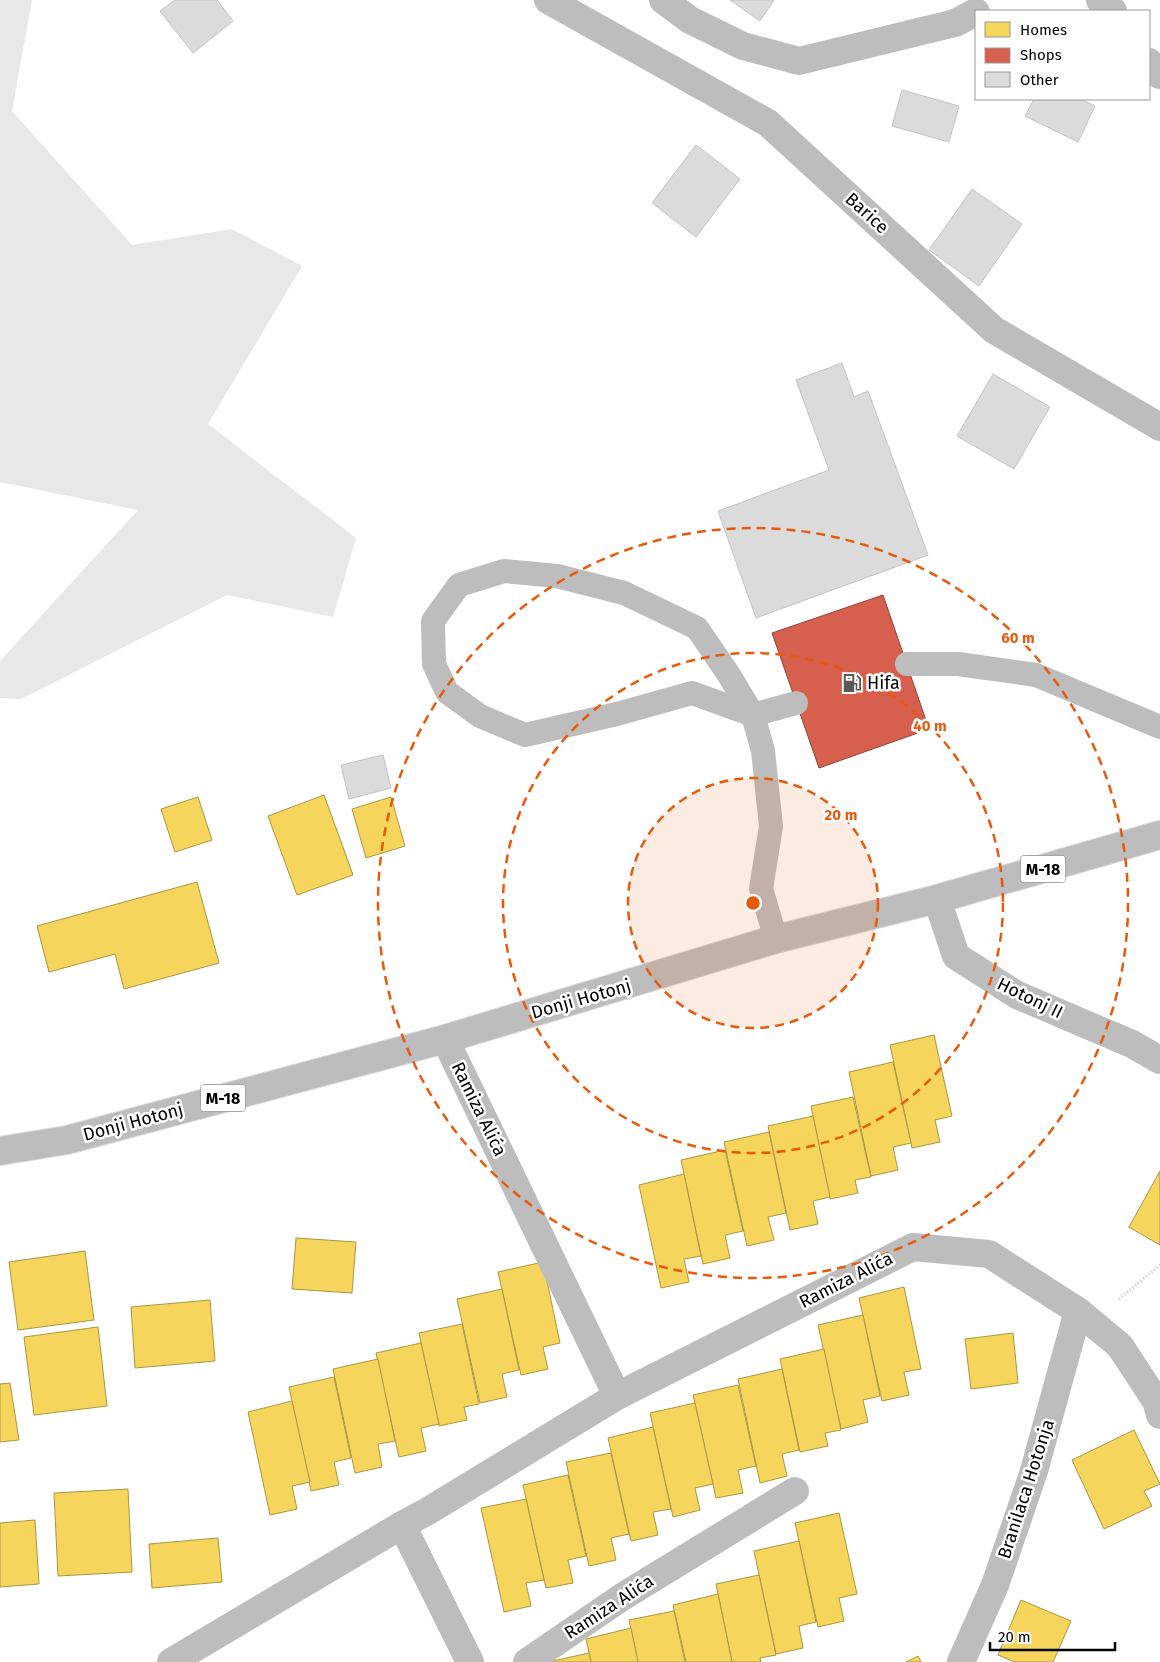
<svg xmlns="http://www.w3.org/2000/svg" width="1160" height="1662" viewBox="0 0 1160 1662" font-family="'Fira Sans',sans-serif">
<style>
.green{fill:#e8e8e8}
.homes{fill:#f6d55c;stroke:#ac9540}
.shops{fill:#d6604d;stroke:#964336}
.building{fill:#dbdbdb;stroke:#c3c3c3}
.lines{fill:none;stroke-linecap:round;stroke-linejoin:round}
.primary-casing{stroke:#dbdbdb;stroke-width:30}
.path{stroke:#c2c2c2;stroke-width:3;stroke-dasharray:1 2.5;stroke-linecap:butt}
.lane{stroke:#bdbdbd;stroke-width:24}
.street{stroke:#bdbdbd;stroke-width:28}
.primary{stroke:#bdbdbd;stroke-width:28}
.ring{fill:none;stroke:#e8590c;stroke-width:2.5;stroke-dasharray:9 6}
.labels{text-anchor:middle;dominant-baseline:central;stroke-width:5;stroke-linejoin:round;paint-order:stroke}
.shield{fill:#fff;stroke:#4c4c4c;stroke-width:1}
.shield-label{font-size:16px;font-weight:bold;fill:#000}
.street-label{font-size:18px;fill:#000;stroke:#fff}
.poi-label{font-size:18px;fill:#000;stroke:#fff;text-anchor:start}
.centre{fill:#e8590c;stroke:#fff;stroke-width:2.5}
.ring-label{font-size:15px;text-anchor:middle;font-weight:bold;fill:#e8590c;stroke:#fff;stroke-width:5;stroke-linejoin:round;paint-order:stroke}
</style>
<rect width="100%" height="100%" fill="#fff"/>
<polygon class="green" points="0,0 32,0 12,111 132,245 232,229 302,266 208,424 356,538 333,617 227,595 21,699 0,698 0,661 138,510 0,482"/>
<g class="homes">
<polygon points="324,795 353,875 297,895 268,816"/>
<polygon points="198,797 212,840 175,852 161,809"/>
<polygon points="391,797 405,846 366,858 352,809"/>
<polygon points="197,882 219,963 124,989 115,954 49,972 37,926"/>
<polygon points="934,1035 952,1116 935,1120 940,1142 912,1148 890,1045"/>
<polygon points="893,1062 911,1143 893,1147 898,1170 871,1176 849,1072"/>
<polygon points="853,1097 871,1177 855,1180 858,1193 830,1199 811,1106"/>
<polygon points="813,1116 830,1197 813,1201 818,1224 790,1230 768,1126"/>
<polygon points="769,1132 786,1213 768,1217 774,1240 747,1246 724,1142"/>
<polygon points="725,1150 743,1231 725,1235 730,1258 703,1264 681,1160"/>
<polygon points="1160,1171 1160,1245 1129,1227"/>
<polygon points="684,1174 701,1256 684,1259 689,1282 661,1288 639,1185"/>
<polygon points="296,1238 356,1242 352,1293 292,1289"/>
<polygon points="85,1251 94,1320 18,1330 9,1262"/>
<polygon points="543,1262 560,1343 543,1347 548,1369 521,1375 498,1272"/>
<polygon points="904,1287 921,1369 904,1372 909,1395 882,1401 859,1298"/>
<polygon points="502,1289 519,1370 502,1374 507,1397 480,1403 457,1299"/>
<polygon points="210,1300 215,1361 135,1368 131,1307"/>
<polygon points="863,1315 880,1396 863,1400 868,1422 841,1429 818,1325"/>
<polygon points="462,1324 479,1404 464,1407 467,1420 439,1426 419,1333"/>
<polygon points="98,1327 107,1406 34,1415 24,1337"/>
<polygon points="1013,1333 1018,1383 971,1389 965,1339"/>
<polygon points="421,1343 439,1424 421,1428 426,1451 399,1457 376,1353"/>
<polygon points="824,1349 841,1430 825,1433 828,1446 800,1452 780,1359"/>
<polygon points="378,1359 395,1441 378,1444 382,1467 355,1473 333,1369"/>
<polygon points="782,1369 799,1450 782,1454 787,1476 760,1483 738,1379"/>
<polygon points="334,1377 351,1458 334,1462 339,1485 311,1491 289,1387"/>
<polygon points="10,1383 19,1440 0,1442 0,1384"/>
<polygon points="738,1385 756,1466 738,1470 743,1493 716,1498 693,1395"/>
<polygon points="292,1401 310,1482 292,1486 297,1509 270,1515 248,1412"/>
<polygon points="695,1403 713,1484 695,1488 700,1510 673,1517 650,1413"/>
<polygon points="653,1427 671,1509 653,1512 658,1535 631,1541 608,1438"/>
<polygon points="1134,1430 1160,1484 1144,1491 1152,1506 1104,1529 1072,1460"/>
<polygon points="611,1453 629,1534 611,1538 616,1560 589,1566 566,1462"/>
<polygon points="568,1475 586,1556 568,1560 573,1583 546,1588 523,1485"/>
<polygon points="128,1489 132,1572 58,1576 54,1493"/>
<polygon points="526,1499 544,1580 526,1583 531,1606 504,1612 481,1508"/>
<polygon points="839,1513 857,1594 839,1598 844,1621 818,1627 795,1523"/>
<polygon points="35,1520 39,1584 0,1587 0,1523"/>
<polygon points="218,1538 222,1582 152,1588 149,1544"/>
<polygon points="799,1541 816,1622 799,1626 803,1648 776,1654 754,1551"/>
<polygon points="759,1575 776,1655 760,1658 761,1662 732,1662 716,1584"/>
<polygon points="718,1594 732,1662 686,1662 673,1605"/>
<polygon points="1021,1600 1071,1621 1053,1662 1015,1662 998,1655"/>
<polygon points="674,1611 685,1662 638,1662 629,1620"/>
<polygon points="631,1628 638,1662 591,1662 586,1639"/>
<polygon points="589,1653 591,1662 548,1662"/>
<polygon points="918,1656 921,1662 906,1662"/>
</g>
<polygon class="shops" points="883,595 929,729 819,768 772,633"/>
<g class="building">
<polygon points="175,0 217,0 233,21 193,53 160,11"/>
<polygon points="730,0 774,0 760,21"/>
<polygon points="902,90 959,106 949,142 892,126"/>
<polygon points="1034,99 1081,99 1095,106 1078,142 1025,116"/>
<polygon points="696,145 740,179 696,237 652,203"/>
<polygon points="972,189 1022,224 979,286 929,250"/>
<polygon points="842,363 854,397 868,391 928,555 756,618 718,511 829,470 796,380"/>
<polygon points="993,374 1050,407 1014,469 957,436"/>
<polygon points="383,755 391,788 349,799 341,765"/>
</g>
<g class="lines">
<g class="primary-casing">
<polyline id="primary" points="0,1151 67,1140 445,1039 776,939 937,899 1160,835"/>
</g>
<polyline class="path" points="1119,1299 1160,1265"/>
<g class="lane">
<polygon points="504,571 557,576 624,593 697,628 729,675 753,715 692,693 617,714 525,735 480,716 447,692 434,664 433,621 459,585"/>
<polyline points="907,664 958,664 1036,675 1160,727"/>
<polyline points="776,939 761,889 771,826 763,751 753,715 796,703"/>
</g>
<g class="street">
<polyline points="548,0 768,123 994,330 1160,427"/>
<polyline points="663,0 690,20 743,46 799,61 955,23 976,12"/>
<polyline points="1100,0 1113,11"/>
<polyline points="1149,62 1160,75"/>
<polyline points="937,899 956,956 1017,995 1132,1044 1160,1060"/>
<polyline points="445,1039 617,1396"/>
<polyline points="402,1525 470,1662"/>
<polyline points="171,1662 402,1525 428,1511 617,1396 913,1247 989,1254 1078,1311 1120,1346 1156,1401 1160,1415"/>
<polyline points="527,1662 622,1597 795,1491"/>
<polyline points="961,1662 995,1585 1034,1471 1078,1311"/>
</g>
<use href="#primary" class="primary"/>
</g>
<circle cx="753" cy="903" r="125" fill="#e8590c" fill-opacity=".12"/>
<g class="ring">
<circle cx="753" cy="903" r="125"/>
<circle cx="753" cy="903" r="250"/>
<circle cx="753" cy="903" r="375"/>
</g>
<defs>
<g id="fuel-bare" transform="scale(1.5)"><path d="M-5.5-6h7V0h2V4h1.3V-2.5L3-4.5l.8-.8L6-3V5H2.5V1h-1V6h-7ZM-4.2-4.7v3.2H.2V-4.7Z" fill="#595959" stroke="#fff" stroke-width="2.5" paint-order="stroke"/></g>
</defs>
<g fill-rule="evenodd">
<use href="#fuel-bare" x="852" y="683"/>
</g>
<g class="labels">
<g class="shield">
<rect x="1020.5" y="855.5" width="45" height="27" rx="4"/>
<rect x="200.5" y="1084.5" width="45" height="27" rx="4"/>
</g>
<g class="shield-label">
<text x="1043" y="869">M-18</text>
<text x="223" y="1098">M-18</text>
</g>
<g class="street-label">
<text transform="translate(867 213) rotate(42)">Barice</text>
<text transform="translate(1030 998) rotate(26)">Hotonj II</text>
<text transform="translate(581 999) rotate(-16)">Donji Hotonj</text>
<text transform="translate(479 1109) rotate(64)">Ramiza Alića</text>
<text transform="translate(133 1122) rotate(-15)">Donji Hotonj</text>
<text transform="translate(846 1280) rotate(-27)">Ramiza Alića</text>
<text transform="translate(1026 1489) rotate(-72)">Branilaca Hotonja</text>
<text transform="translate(609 1607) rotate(-33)">Ramiza Alića</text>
</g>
<g class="poi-label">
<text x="867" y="683">Hifa</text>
</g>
</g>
<circle cx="753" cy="903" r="8" class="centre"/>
<g class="ring-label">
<text x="1018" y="643">60 m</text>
<text x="930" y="731">40 m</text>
<text x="841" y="820">20 m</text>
</g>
<rect x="975" y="10" width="175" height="90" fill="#ffffff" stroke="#999999"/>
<rect x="985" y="22" width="25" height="15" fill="#f6d55c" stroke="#999999"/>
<text x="1020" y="35" font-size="15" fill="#000000">Homes</text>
<rect x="985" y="48" width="25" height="15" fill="#d6604d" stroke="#999999"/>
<text x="1020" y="60" font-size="15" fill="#000000">Shops</text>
<rect x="985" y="72" width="25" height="15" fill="#dbdbdb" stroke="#999999"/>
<text x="1020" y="85" font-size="15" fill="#000000">Other</text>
<path d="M990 1642v8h125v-8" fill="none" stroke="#000000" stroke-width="2.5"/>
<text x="998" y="1642" font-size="15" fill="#000000" stroke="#ffffff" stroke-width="4" paint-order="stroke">20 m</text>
</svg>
